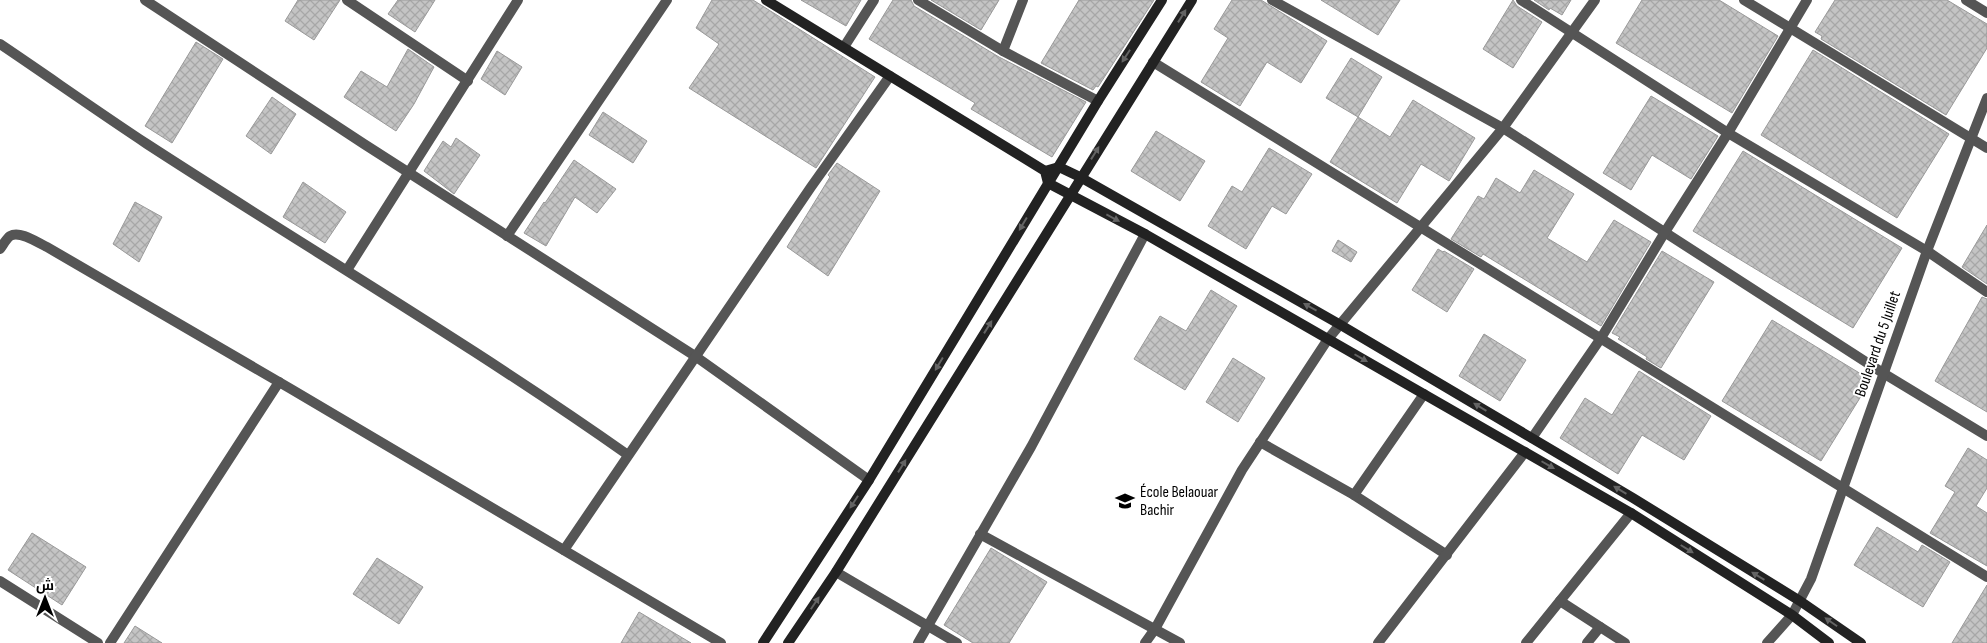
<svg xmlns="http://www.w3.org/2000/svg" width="1987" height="643" viewBox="0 0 1987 643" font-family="'Sofia Sans Condensed',Cairo,sans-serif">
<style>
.building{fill:url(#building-cross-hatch);stroke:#999}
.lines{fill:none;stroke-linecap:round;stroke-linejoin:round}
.street{stroke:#555;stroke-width:10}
.secondary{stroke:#222;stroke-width:10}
.oneway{fill:#646464}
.labels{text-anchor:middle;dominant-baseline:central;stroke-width:4;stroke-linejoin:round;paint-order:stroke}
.street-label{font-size:16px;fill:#000;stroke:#fff}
.poi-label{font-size:16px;fill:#000;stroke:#fff;text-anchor:start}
</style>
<defs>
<pattern id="building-cross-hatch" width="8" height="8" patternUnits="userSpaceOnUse" patternTransform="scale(1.25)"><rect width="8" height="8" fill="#c4c4c4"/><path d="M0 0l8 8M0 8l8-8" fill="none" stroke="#a7a7a7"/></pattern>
</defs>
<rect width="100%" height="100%" fill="#fff"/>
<g class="building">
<polygon points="298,0 340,0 314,40 285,21"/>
<polygon points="398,0 435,0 415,32 388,14"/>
<polygon points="712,0 753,0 875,77 816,168 689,88 719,44 696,28"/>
<polygon points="801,0 861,0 846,26"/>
<polygon points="893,0 911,0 914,6 999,57 1086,102 1052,157 971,109 975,103 869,39"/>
<polygon points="931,0 999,0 981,30"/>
<polygon points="1079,0 1154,0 1098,87 1096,86 1093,90 1041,63"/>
<polygon points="1232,0 1261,0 1327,41 1301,83 1267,62 1240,106 1201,82 1228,38 1214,29"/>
<polygon points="1321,0 1400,0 1378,35"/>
<polygon points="1513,0 1517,6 1542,22 1513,68 1483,49"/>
<polygon points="1534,0 1571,0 1562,15 1550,8 1549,10"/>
<polygon points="1642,0 1719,0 1778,36 1732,113 1616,43"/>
<polygon points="1835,0 1947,0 1987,24 1987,48 1946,115 1821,39 1822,36 1815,32"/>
<polygon points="196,42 223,59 172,143 145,126"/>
<polygon points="408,49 434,67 414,104 396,131 344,97 361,71 387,87"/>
<polygon points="1813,50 1949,134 1897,218 1761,135"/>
<polygon points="497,51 522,67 505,95 481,79"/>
<polygon points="1351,58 1382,77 1358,117 1326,98"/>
<polygon points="1651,96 1718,136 1691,179 1652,155 1631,190 1603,173"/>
<polygon points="272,97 296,114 271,154 246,136"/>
<polygon points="1413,100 1475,138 1449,181 1421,164 1397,203 1330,162 1358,117 1390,137"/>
<polygon points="603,112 647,141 633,163 589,135"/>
<polygon points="1156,131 1205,161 1180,201 1131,171"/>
<polygon points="456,138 480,155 454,194 424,171 443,141 451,147"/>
<polygon points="1269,148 1312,174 1286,214 1272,206 1246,249 1208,226 1232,186 1242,192"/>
<polygon points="1743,151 1902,248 1853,328 1693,231"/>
<polygon points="574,160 616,189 597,213 575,197 546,246 524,233 544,202 545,203"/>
<polygon points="837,163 880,191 828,276 787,247 830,177 828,175"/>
<polygon points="1534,170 1574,194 1547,238 1587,262 1614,220 1651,242 1601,326 1483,254 1481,257 1451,239 1478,196 1484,199 1496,178 1520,193"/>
<polygon points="303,182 346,212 325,243 283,217"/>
<polygon points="135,202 162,217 139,262 113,244"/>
<polygon points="1987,225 1987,284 1962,267"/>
<polygon points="1338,240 1357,252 1351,262 1332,251"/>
<polygon points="1438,249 1443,252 1444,251 1474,269 1447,312 1412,290"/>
<polygon points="1662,251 1714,282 1661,368 1646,359 1647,357 1618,339 1620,337 1612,333"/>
<polygon points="1211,290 1237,306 1185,390 1134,359 1160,316 1186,331"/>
<polygon points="1982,297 1987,299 1987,412 1935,381"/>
<polygon points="1772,320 1871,380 1821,461 1722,401"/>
<polygon points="1484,334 1526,360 1500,401 1459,376"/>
<polygon points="1233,358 1265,378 1238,422 1206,402"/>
<polygon points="1639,371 1711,416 1684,460 1642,435 1618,474 1560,438 1585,398 1612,415"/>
<polygon points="1968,448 1987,460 1987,488 1976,506 1987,513 1987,566 1930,533 1955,492 1945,486"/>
<polygon points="1877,527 1918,552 1922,545 1950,562 1923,607 1854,565"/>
<polygon points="32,533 86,567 62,605 8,570"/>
<polygon points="991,548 1047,582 1009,643 973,643 944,625"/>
<polygon points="377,558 423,587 399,624 353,594"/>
<polygon points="1987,585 1987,643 1952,643"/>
<polygon points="639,612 691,643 621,643"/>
<polygon points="135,626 162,643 124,643"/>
</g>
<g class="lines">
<g class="street">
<polyline points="145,0 364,144 695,356 869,480"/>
<polyline points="347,0 468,81"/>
<polyline points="918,0 1003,51 1098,101"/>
<polyline points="1272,0 1503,128 1883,373 1987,436"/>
<polyline points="1521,0 1728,133 1927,251 1987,292"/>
<polyline points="1744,0 1987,148"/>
<polyline points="1966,0 1987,13"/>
<path d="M0,44C49,77 97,111 147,144C307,248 472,345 628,455"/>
<polyline points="844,47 874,0"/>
<polyline points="1003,51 1023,0"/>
<path d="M1153,62C1430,235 1709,405 1987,577"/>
<polyline points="507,236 667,0"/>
<path d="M0,249C3,245 6,239 10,236C20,230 38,243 47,247L291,389L721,643"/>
<polyline points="347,270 518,0"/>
<polyline points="1424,394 1354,495 1447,555"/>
<polyline points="1532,438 1601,338 1665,232 1728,133 1807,0"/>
<polyline points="1260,442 1354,495"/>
<polyline points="980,534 1180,643"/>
<polyline points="564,550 811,187 890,76"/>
<polyline points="836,572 957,643"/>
<polyline points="0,581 98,643"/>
<polyline points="1560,601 1625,643"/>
<polyline points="110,643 279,382"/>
<polyline points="918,643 1031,447 1145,234"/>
<polyline points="1145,643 1155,629 1242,470 1328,339 1503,128 1595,0"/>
<polyline points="1378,643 1525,452"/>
<polyline points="1526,643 1631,513"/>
<polyline points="1587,643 1600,627"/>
<polyline points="1767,643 1792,615 1811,579 1927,251 1987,98"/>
</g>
<g class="secondary">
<polyline points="766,0 1045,171 1048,183 1145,234 1631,513 1792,615 1829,643"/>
<polyline points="1045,171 1059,167 1080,177 1339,324 1633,498 1800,601 1861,643"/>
<polyline points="763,643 869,480 1098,101 1162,0"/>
<polyline points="788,643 836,572 1192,0"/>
</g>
</g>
<defs><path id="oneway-solid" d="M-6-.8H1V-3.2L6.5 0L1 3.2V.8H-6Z" transform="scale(1.25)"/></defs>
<g class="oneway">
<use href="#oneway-solid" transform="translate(1182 16) rotate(-58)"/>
<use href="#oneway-solid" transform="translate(1126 56) rotate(123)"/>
<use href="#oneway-solid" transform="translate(1095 153) rotate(-58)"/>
<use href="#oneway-solid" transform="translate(1113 218) rotate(28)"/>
<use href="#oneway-solid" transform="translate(1023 224) rotate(121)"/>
<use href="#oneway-solid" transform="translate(1310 307) rotate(-151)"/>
<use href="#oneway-solid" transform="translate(988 327) rotate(-58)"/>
<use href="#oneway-solid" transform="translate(1361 358) rotate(30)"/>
<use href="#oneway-solid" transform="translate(939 364) rotate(121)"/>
<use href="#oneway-solid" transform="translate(1480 407) rotate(-149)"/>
<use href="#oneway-solid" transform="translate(1548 465) rotate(30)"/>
<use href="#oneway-solid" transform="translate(902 466) rotate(-58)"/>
<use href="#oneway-solid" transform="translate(1620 490) rotate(-149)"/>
<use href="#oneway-solid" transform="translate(854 502) rotate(123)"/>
<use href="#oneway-solid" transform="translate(1687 549) rotate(32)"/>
<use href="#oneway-solid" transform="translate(1758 576) rotate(-149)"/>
<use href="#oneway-solid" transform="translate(815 603) rotate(-56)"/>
<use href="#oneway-solid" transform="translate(1831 622) rotate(-145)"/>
</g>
<defs>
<g id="school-bare" transform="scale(1.5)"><path d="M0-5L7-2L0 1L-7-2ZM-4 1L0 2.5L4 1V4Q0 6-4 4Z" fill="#000" stroke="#fff" stroke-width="2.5" paint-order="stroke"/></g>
</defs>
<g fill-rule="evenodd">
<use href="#school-bare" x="1125" y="501"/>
</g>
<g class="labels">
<g class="street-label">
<text transform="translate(1878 344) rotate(-71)">Boulevard du 5 Juillet</text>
</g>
<g class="poi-label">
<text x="1140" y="492">École Belaouar<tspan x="1140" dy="18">Bachir</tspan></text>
</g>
</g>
<g transform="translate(45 598)" stroke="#ffffff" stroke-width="4" paint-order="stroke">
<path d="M0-4L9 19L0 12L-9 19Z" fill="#000000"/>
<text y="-8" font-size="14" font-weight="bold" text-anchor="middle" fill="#000000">ش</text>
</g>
</svg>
